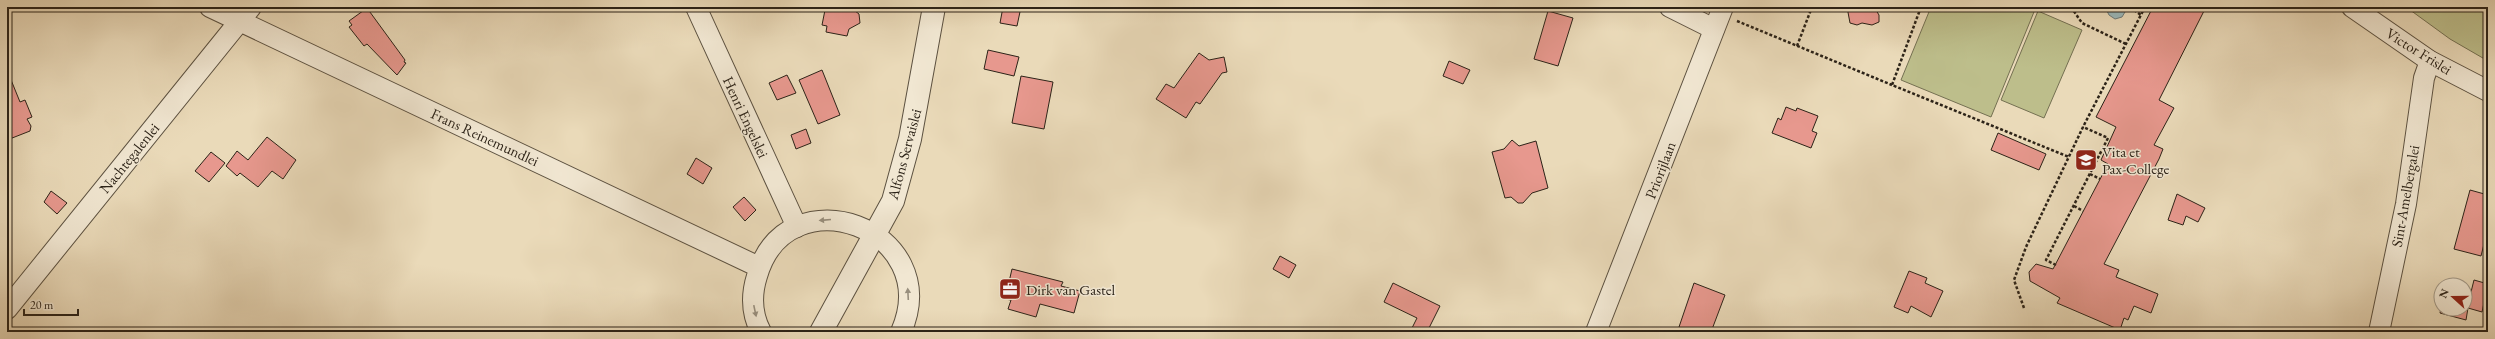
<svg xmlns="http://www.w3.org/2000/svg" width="2495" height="339" viewBox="0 0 2495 339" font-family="'EB Garamond',serif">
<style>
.green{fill:#bdbe8b;stroke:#747052}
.water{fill:#9bb8b9;stroke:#6f7c79}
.building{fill:#e7988e;stroke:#2c2318}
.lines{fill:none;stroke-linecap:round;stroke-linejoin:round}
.minor-casing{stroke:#5c5140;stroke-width:22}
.tertiary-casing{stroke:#5c5140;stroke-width:24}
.path{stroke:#2c2318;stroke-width:2.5;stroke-dasharray:3 2;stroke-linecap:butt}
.minor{stroke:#f1e7d2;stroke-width:20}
.tertiary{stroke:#f1e7d2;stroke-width:22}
.oneway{fill:#988f7e}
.labels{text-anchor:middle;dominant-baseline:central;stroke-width:3;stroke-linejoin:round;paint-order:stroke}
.street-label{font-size:15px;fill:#2c2318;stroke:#f1e7d2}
.poi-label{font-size:15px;fill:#2c2318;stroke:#f1e7d2;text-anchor:start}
</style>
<rect width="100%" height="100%" fill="#eadab9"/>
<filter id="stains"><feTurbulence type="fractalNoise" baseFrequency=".005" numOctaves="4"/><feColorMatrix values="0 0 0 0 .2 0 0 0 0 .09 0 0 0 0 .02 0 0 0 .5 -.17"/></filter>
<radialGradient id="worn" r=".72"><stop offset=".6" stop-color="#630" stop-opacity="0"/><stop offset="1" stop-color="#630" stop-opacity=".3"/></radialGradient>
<g class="green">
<polygon points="1931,7 2036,7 1991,117 1901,80"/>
<polygon points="2406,7 2488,7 2488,61 2450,39"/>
<polygon points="2038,11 2082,30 2044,118 2001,100"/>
</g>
<polygon class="water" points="2105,7 2128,7 2122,17 2115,19 2109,15"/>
<g class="building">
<polygon points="828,7 850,7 859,14 860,23 849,29 847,36 826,32 827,26 822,25 825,10 828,10"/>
<polygon points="1003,7 1021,7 1017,26 1000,23"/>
<polygon points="1847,7 1874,7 1879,15 1879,22 1872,25 1862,23 1857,25 1850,23"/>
<polygon points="2153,7 2206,7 2159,100 2174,108 2154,145 2163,149 2159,159 2104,264 2119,270 2116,277 2158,294 2151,313 2134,306 2128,320 2124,318 2120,330 2057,303 2060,298 2030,281 2029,272 2036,264 2053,269 2108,164 2101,160 2116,127 2096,117"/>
<polygon points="367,8 405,60 404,62 406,63 397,75 367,44 364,46 349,27 352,25 349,21"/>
<polygon points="1548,11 1573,18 1558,66 1534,59"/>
<polygon points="988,50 1019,57 1014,76 984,69"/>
<polygon points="1199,53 1209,60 1224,57 1227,72 1222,73 1200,104 1196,102 1186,118 1156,99 1166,84 1174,88"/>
<polygon points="1449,61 1470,70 1463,84 1443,76"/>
<polygon points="7,70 20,102 25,100 32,117 27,119 31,126 30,131 7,140"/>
<polygon points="822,70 840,115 818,124 799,80"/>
<polygon points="787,75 796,93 777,100 769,83"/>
<polygon points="1021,76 1053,82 1044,129 1012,123"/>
<polygon points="1786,107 1796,111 1797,108 1818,116 1812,131 1817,133 1811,148 1772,133 1778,118 1781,120"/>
<polygon points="806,129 811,143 796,149 791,135"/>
<polygon points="1998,133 2046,154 2039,170 1991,150"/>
<polygon points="267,137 296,160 283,179 272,171 258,187 240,173 237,176 226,166 237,151 248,160"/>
<polygon points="1512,140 1519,146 1536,141 1548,188 1532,193 1523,203 1518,203 1511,197 1505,198 1492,152 1504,149"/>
<polygon points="211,152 225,163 209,182 195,171"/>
<polygon points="696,158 712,168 703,184 687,174"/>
<polygon points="2470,190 2488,195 2488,246 2484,244 2481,256 2454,249"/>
<polygon points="51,191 67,203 57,214 44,202"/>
<polygon points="2177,194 2205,208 2198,222 2186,216 2183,225 2168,220"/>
<polygon points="744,197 756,210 745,221 733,207"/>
<polygon points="1280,256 1296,265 1289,278 1273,269"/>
<polygon points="1012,269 1063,282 1061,286 1080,291 1074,313 1040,304 1036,317 1008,309 1011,300 1005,299"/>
<polygon points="1909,271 1927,278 1925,283 1943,291 1931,317 1911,306 1908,313 1894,307"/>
<polygon points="2474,280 2488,284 2482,312 2468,308 2466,320 2440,313 2441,308 2465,309 2465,294 2470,296"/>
<polygon points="1393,283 1440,306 1427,332 1410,332 1417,318 1384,302"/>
<polygon points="1694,283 1725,295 1711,332 1691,332 1679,327"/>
</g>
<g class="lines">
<g class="minor-casing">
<g id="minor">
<polyline points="210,7 759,267"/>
<polyline points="696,7 797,227"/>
<polyline points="1670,7 1714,29"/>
<polyline points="2352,7 2430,61 2488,91"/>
<polyline points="7,309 251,7"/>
<path d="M761,332C752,315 751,295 757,276C787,171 946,229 901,332"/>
<polyline points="1596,332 1723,7"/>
<polyline points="2379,332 2406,204 2424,78 2430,61"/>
</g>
</g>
<g class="tertiary-casing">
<polyline id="tertiary" points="821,332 893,201 910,139 934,7"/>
</g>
<g class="path">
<polyline points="1921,7 1892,85 2069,157"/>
<polyline points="2071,7 2082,23 2126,44"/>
<polyline points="2130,7 2141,15"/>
<polyline points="1737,21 1892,85"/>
<polyline points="1797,46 1812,7"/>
<polyline points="2090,174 2100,179"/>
<polyline points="2074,206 2083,211"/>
<polyline points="2056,265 2046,260 2108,138 2083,127"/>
<polyline points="2024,308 2014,280 2026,247 2083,127 2145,7"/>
</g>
<use href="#minor" class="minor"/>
<use href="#tertiary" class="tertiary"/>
</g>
<defs><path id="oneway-solid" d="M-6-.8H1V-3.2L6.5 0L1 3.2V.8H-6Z"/></defs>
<g class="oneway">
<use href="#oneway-solid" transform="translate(825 220) rotate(175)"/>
<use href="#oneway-solid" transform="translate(908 294) rotate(-93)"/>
<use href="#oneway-solid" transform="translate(755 311) rotate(78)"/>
</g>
<defs>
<g id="school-square" transform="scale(1.15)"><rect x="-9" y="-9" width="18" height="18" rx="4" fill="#8f2418" stroke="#f1e7d2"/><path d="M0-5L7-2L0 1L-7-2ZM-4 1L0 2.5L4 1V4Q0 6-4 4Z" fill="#fff"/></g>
<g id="office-square" transform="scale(1.15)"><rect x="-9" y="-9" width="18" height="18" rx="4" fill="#8f2418" stroke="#f1e7d2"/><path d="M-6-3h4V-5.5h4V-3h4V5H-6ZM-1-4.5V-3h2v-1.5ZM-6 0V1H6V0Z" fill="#fff"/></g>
</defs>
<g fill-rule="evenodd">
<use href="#school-square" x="2086" y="160"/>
<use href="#office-square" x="1010" y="289"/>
</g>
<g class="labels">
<g class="street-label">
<text transform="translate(2419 51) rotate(32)">Victor Frislei</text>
<text transform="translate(746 117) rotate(65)">Henri Engelslei</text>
<text transform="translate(485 137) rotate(25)">Frans Reinemundlei</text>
<text transform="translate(904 154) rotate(-75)">Alfons Servaislei</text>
<text transform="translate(129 158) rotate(-51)">Nachtegalenlei</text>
<text transform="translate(1660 170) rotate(-69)">Priorijlaan</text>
<text transform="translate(2405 196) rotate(-80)">Sint-Amelbergalei</text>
</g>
<g class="poi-label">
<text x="2102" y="151">Vita et<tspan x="2102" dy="17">Pax-College</tspan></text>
<text x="1026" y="289">Dirk van Gastel</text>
</g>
</g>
<rect width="2495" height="339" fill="none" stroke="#eadab9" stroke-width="24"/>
<rect x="8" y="8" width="2479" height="323" fill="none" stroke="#2c2318" stroke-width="2"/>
<rect x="12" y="12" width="2471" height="315" fill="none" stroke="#2c2318"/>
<g transform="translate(2453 297) rotate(291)"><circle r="19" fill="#f1e7d2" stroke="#a29988"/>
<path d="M0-3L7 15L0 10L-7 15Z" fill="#8f2418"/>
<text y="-6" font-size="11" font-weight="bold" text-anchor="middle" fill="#2c2318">N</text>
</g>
<path d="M24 309v6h54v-6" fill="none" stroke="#2c2318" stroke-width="2"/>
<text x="30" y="309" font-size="12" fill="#2c2318" stroke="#f1e7d2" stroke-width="3" paint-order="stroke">20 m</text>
<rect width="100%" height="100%" filter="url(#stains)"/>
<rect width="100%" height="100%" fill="url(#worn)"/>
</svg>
